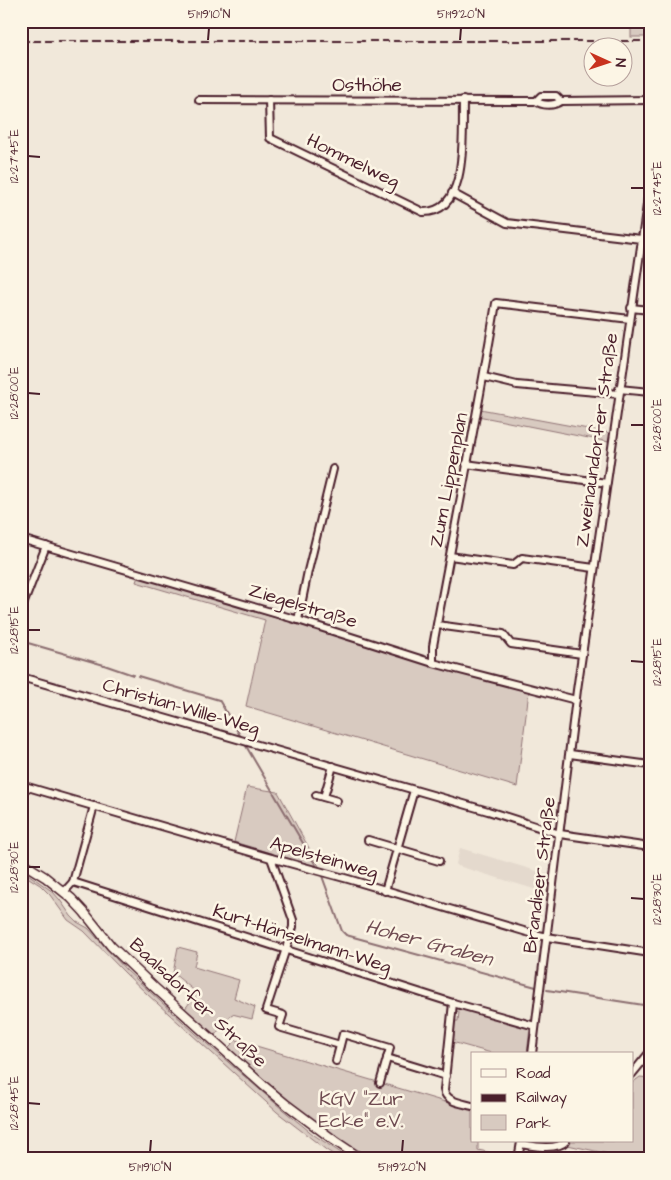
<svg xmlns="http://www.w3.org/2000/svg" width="671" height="1180" viewBox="0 0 671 1180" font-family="'Architects Daughter',sans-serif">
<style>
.built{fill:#e4d9cd}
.green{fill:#d8cac0;stroke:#917476}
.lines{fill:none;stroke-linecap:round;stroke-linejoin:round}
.stream{stroke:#8b6d6f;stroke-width:2}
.minor-casing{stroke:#4a1f2b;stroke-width:10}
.major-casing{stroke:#4a1f2b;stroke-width:11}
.minor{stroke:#fcf5e5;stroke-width:6}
.major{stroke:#fcf5e5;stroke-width:8}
.rail{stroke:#4a1f2b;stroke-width:2;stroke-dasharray:8 4;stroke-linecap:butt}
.ticks{fill:none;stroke:#4a1f2b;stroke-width:2}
.labels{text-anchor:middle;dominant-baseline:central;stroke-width:5;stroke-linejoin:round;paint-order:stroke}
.street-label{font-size:19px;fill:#4a1f2b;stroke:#fcf5e5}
.park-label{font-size:19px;fill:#6e4a50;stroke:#fcf5e5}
.water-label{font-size:20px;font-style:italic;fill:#704c53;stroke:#fcf5e5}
.neatline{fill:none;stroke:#4a1f2b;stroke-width:2}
.ticks-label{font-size:12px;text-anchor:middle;fill:#4a1f2b}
</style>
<rect width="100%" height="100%" fill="#f1e8da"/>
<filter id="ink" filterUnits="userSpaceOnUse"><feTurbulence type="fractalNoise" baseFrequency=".02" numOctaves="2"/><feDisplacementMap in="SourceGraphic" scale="10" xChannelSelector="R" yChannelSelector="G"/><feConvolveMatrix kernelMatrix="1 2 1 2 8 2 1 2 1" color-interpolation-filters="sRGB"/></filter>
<g filter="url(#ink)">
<polygon class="built" points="460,848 550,875 547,893 458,866 456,864"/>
<g class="green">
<rect x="631" y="21" width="19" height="16"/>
<polygon points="480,409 610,433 609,442 478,416"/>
<polygon points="138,576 266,615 497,683 529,691 517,787 246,706 265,620 136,582"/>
<polygon points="247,787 278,792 320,868 234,842"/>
<polygon points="21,869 53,892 60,900 71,916 77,922 88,928 126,970 205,1042 282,1109 314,1135 350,1159 340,1159 325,1149 277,1112 147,994 125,973 84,931 68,920 50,895 40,885 21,873"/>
<polygon points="178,947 197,952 194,967 239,980 234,998 255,1007 252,1019 232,1014 214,1036 184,1010 197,993 173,973"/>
<polygon points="459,1007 530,1028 527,1054 495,1054 452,1042 454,1021 458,1021 459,1012 455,1011 457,1008"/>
<polygon points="236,1040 472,1110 472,1141 478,1141 478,1150 492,1153 491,1159 367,1159 297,1108 261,1078 228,1048"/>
<polygon points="640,1077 650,1078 650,1159 632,1159 563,1144 567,1141 632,1141 632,1083"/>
</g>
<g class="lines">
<g class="stream">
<polyline points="21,641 104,665 133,675"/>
<polyline points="138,676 219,700 241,737"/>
<polyline points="246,746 317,867"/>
<polyline points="322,876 342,931 346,935 536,987"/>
<polyline points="547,990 650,1006"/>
</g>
<g class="minor-casing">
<g id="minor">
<path d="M199,100L536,101C542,106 554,106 561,101L650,100"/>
<path d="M269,100L270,138L423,212C470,213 462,131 463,100"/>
<polyline points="536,101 541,96 556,96 561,101"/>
<polyline points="452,193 507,223 641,239"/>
<polyline points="21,271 22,271"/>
<polyline points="631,308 650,310"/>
<polyline points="484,377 517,385 619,394"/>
<polyline points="619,389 650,392"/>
<polyline points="466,464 607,483"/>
<polyline points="21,539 298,620 433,663 576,700"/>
<polyline points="450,556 513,565 522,558 594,568"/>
<polyline points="21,610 46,546"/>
<polyline points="298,620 308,571 333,469"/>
<polyline points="437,625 503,634 511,644 582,654"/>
<path d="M433,663V646C454,531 477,417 496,303L630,319"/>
<polyline points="21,677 488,811 560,834 650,847"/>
<polyline points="570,754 650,765"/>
<polyline points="21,785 271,858 348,879 527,932 547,937 650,953"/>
<polyline points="316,795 337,801"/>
<polyline points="324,797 333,766"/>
<polyline points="368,840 439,861"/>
<polyline points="271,858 293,920 293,927 266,1010 283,1015 279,1027 340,1045"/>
<polyline points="73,882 94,806"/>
<polyline points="385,891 414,790"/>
<polyline points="64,892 73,882 453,1003 535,1026"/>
<path d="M453,1003L444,1090C446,1102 462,1103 472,1106"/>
<polyline points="532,1054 577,690 650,184"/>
<polyline points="387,1058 446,1076"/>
<polyline points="336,1061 343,1034 390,1048 380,1083"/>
<polyline points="632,1074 650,1052"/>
<path d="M521,1144C533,1146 557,1151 566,1141"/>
<polyline points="518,1159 521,1142"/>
</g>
</g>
<g class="major-casing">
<polyline id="major" points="21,862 45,877 71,898 84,912 111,946 154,987 264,1086 287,1105 335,1141 362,1159"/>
</g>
<use href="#minor" class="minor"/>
<use href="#major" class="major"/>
<polyline class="rail" points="21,41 650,41"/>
</g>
</g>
<path class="ticks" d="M208,40L209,28M460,40L461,28M28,156L40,157M631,188H644M28,393L40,394M631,425H644M28,630H40M631,661L644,662M28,867H40M631,898L644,899M28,1103L40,1104M150,1152L151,1140M402,1152L403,1140"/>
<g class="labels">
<g class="street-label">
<text x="367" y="85">Osthöhe</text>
<text transform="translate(353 161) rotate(26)">Hommelweg</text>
<text transform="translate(597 440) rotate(-82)">Zweinaundorfer Straße</text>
<text transform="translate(449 480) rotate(-79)">Zum Lippenplan</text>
<text transform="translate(303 606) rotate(17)">Ziegelstraße</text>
<text transform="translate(181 707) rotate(16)">Christian-Wille-Weg</text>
<text transform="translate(324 858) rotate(16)">Apelsteinweg</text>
<text transform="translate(540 875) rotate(-83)">Brandiser Straße</text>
<text transform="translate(302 939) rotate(18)">Kurt-Hänselmann-Weg</text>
<text transform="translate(198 1003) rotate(43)">Baalsdorfer Straße</text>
</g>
<g class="park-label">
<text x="361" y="1099">KGV "Zur<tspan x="361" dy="22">Ecke" e.V.</tspan></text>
</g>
<g class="water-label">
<text transform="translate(429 943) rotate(15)">Hoher Graben</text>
</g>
</g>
<rect width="671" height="1180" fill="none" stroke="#fcf5e5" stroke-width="55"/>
<rect x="471" y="1052" width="162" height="90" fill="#fcf5e5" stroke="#b59f9b"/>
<rect x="481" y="1069" width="25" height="8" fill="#fcf5e5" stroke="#b59f9b"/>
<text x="516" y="1078" font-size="15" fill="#4a1f2b">Road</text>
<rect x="481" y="1094" width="25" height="8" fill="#4a1f2b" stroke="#b59f9b"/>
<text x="516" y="1102" font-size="15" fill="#4a1f2b">Railway</text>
<rect x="481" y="1115" width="25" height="15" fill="#d8cac0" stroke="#b59f9b"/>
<text x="516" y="1128" font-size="15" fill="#4a1f2b">Park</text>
<g transform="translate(608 62) rotate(93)"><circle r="24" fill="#fcf5e5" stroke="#b59f9b"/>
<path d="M0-4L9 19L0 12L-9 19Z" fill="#c8321e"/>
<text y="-8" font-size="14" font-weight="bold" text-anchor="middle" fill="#4a1f2b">N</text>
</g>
<rect x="28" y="28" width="616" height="1124" class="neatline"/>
<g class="ticks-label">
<text x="209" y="18">51°19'10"N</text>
<text x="461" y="18">51°19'20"N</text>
<text transform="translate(14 156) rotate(-90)" y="4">12°27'45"E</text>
<text transform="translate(657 188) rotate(-90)" y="4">12°27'45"E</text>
<text transform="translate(14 393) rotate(-90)" y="4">12°28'00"E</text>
<text transform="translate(657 425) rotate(-90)" y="4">12°28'00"E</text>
<text transform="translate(14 630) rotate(-90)" y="4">12°28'15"E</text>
<text transform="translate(657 662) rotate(-90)" y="4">12°28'15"E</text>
<text transform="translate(14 867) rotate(-90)" y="4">12°28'30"E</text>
<text transform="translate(657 899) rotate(-90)" y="4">12°28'30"E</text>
<text transform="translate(14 1103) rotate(-90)" y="4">12°28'45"E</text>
<text x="150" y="1171">51°19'10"N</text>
<text x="402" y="1171">51°19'20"N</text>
</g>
</svg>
